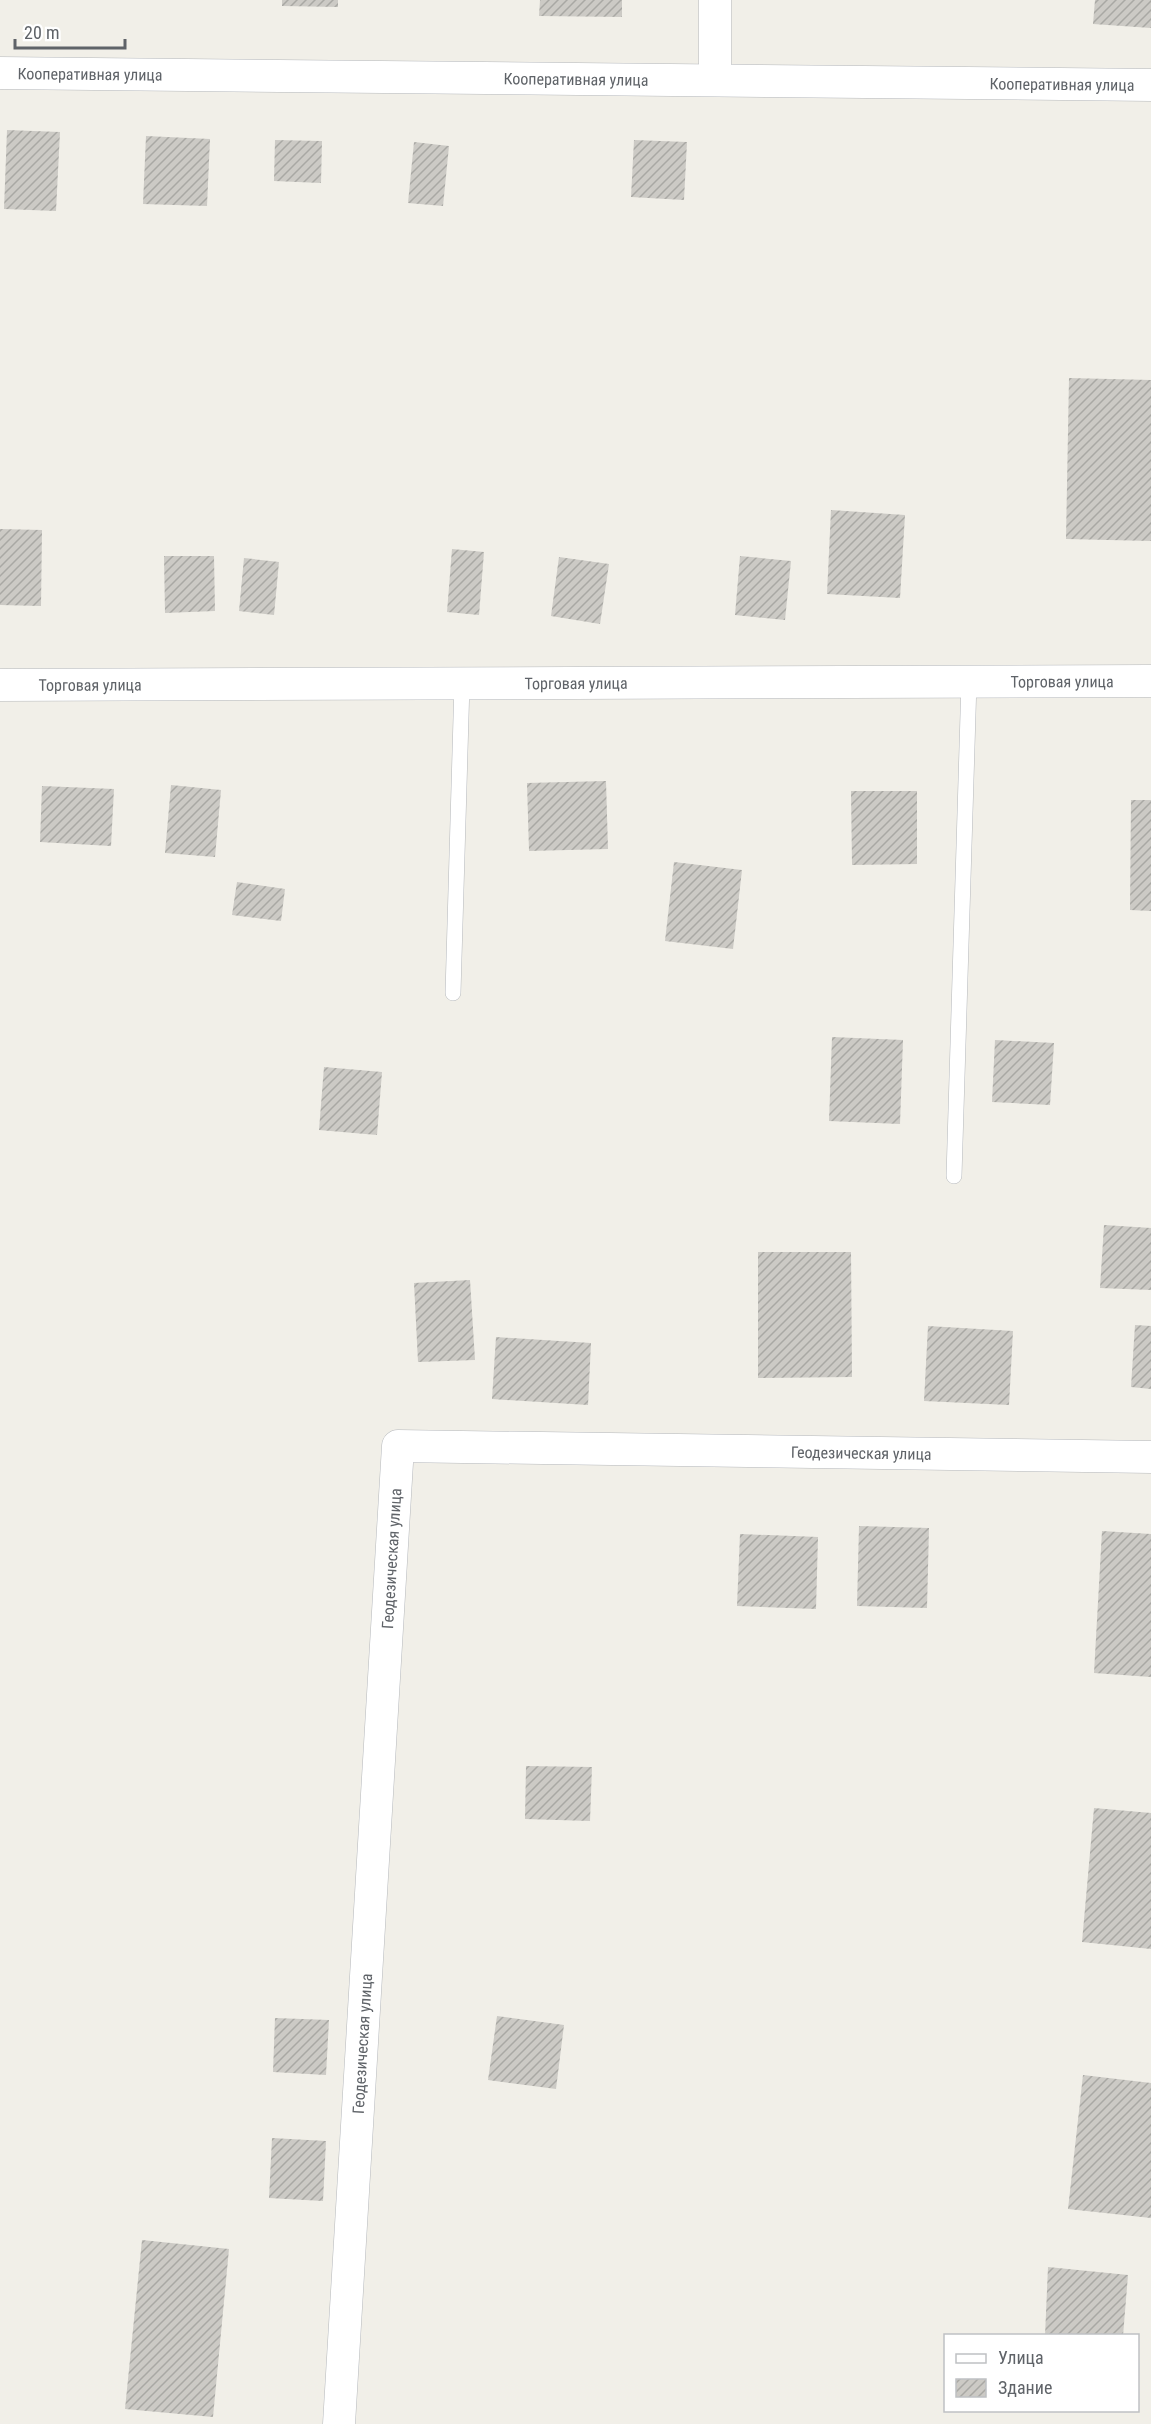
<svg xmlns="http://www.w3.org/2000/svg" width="1151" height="2424" viewBox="0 0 1151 2424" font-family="'Roboto Condensed',sans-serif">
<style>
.building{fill:url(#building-hatch)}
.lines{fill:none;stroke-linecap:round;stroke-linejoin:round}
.service-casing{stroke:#b5b8bc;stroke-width:16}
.minor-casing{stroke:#b5b8bc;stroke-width:33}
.service{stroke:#fff;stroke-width:15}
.minor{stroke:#fff;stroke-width:32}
.labels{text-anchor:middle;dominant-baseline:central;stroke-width:4.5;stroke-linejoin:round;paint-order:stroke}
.street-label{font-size:16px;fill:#5f6368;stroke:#fff}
</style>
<defs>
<pattern id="building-hatch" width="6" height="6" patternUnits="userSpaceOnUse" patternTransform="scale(1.5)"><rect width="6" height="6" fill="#cccac5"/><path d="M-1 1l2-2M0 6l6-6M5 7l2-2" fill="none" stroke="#a9a8a4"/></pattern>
</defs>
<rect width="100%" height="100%" fill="#f1efe8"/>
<g class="building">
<polygon points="282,0 338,0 338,7 282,6"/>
<polygon points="540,0 622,0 622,17 539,16"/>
<polygon points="1095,0 1151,0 1151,28 1093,24"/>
<polygon points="7,130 60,132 56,211 4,209"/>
<polygon points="146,136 210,139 207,206 143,204"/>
<polygon points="275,140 322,141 321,183 274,181"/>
<polygon points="634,140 687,142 684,200 631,197"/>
<polygon points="414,142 449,146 443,206 408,203"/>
<polygon points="1069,378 1151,380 1151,541 1066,539"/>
<polygon points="831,510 905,515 900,598 827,594"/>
<polygon points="0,529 42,530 41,606 0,605"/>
<polygon points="452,549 484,552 479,615 447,612"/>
<polygon points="164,556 214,556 215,611 165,613"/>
<polygon points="740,556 791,561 785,620 735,615"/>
<polygon points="559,557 609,564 600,624 551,616"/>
<polygon points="244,558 279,562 274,615 239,611"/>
<polygon points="606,781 608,849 529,851 527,783"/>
<polygon points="171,785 221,790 215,857 165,853"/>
<polygon points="42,786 114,789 111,846 40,842"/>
<polygon points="851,791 917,791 917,864 852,865"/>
<polygon points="1131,800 1151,800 1151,911 1130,910"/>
<polygon points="674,862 742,870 733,949 665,941"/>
<polygon points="237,882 285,889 281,921 232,915"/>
<polygon points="832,1037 903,1040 900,1124 829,1121"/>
<polygon points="995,1040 1054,1043 1050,1105 992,1102"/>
<polygon points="324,1067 382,1072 377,1135 319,1130"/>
<polygon points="1104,1225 1151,1228 1151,1290 1100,1288"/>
<polygon points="758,1252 851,1252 852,1377 758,1378"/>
<polygon points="470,1280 475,1360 418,1362 414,1283"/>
<polygon points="1135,1325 1151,1326 1151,1389 1131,1387"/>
<polygon points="928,1326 1013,1331 1009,1405 924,1401"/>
<polygon points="496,1337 591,1343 588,1405 492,1399"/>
<polygon points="859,1526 929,1528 927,1608 857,1606"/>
<polygon points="1102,1531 1151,1534 1151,1677 1094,1673"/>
<polygon points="740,1534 818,1537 816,1609 737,1606"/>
<polygon points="526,1766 592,1767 590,1821 525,1819"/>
<polygon points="1094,1808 1151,1813 1151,1949 1082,1942"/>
<polygon points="497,2016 564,2025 556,2089 488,2080"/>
<polygon points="275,2018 329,2020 326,2075 273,2072"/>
<polygon points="1083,2075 1151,2083 1151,2218 1068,2209"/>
<polygon points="272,2138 326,2141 323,2201 269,2198"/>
<polygon points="142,2240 229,2249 213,2417 125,2409"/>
<polygon points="1048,2267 1128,2275 1123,2336 1045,2336"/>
</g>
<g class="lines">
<g class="service-casing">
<g id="service">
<polyline points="453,993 462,683"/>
<polyline points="954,1176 969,681"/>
</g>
</g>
<g class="minor-casing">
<g id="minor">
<polyline points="715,0 715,80"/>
<path id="s1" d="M0,73L1151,85"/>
<path id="s2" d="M0,685L1151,681"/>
<path id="s3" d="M339,2424L398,1446L1151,1457"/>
</g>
</g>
<use href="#service" class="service"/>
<use href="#minor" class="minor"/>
</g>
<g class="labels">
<g class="street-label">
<text stroke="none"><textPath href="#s1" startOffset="90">Кооперативная улица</textPath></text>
<text stroke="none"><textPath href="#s1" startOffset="576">Кооперативная улица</textPath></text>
<text stroke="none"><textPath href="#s1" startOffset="1062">Кооперативная улица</textPath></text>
<text stroke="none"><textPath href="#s2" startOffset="1062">Торговая улица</textPath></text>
<text stroke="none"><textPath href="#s2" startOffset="576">Торговая улица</textPath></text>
<text stroke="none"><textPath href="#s2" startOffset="90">Торговая улица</textPath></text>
<text stroke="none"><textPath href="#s3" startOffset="1443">Геодезическая улица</textPath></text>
<text stroke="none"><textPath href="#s3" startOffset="867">Геодезическая улица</textPath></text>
<text stroke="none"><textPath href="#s3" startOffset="381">Геодезическая улица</textPath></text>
</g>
</g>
<rect x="944" y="2334" width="195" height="78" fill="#ffffff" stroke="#bfc1c3" stroke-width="1.5"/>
<rect x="956" y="2354" width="30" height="9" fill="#ffffff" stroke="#bfc1c3" stroke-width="1.5"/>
<text x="998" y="2364" font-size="18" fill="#5f6368">Улица</text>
<rect x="956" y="2379" width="30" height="18" fill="url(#building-hatch)" stroke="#bfc1c3" stroke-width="1.5"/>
<text x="998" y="2394" font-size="18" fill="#5f6368">Здание</text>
<path d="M15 39v9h110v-9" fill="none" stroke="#5f6368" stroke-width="3"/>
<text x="24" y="39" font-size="18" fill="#5f6368" stroke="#ffffff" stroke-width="4.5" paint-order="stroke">20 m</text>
</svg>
